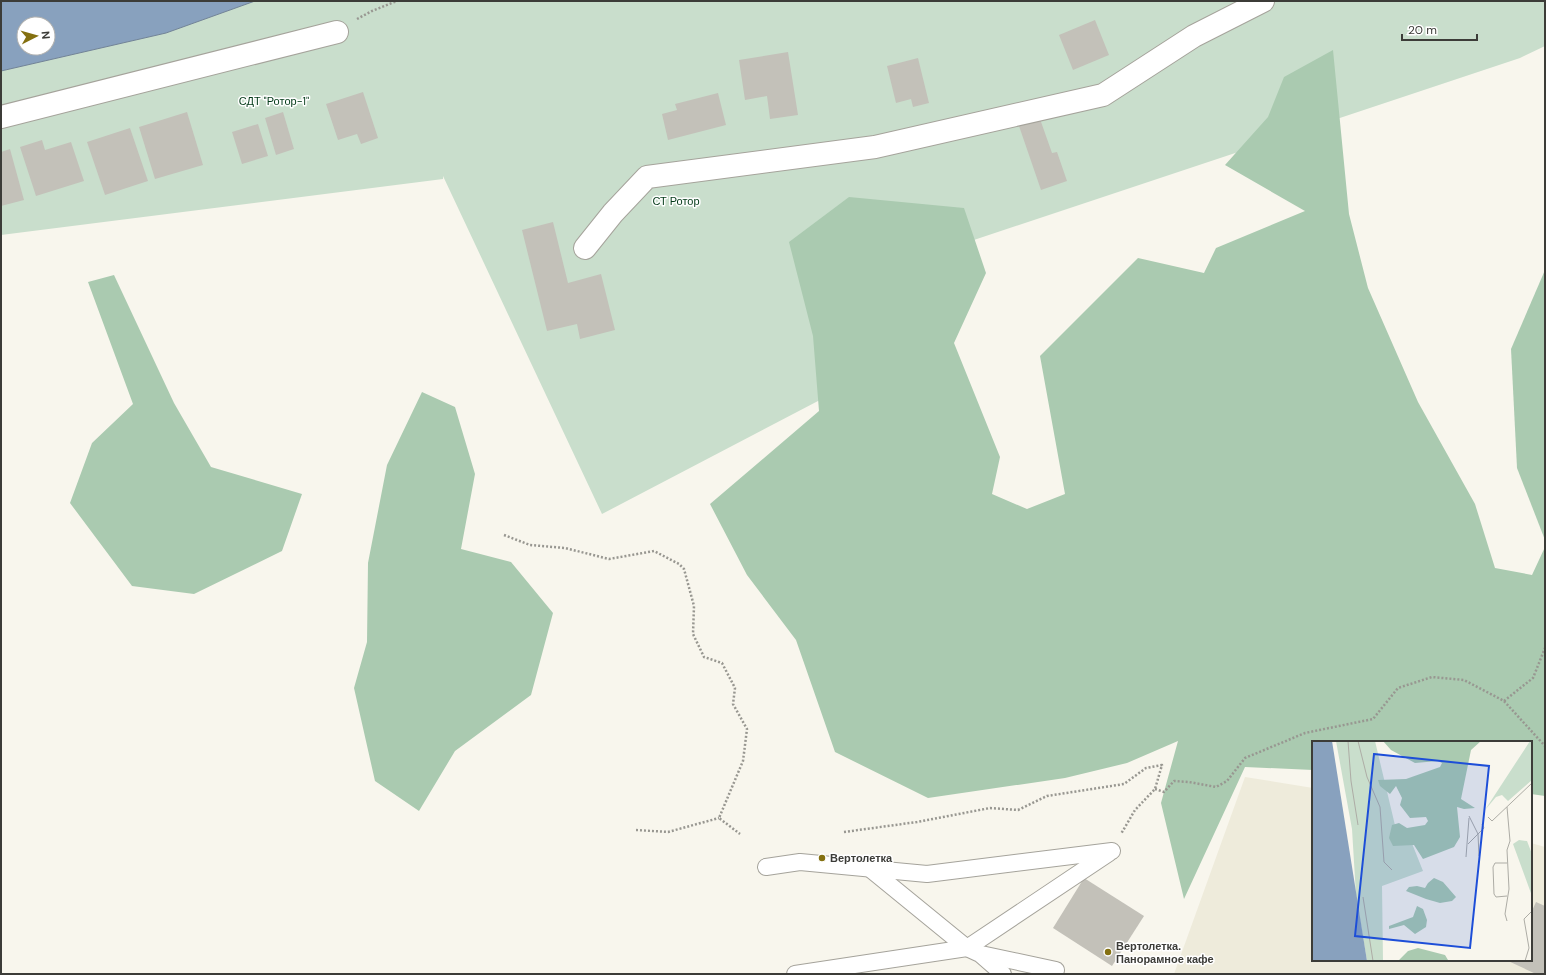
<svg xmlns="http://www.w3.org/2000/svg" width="1546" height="975" viewBox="0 0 1546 975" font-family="'DM Sans',sans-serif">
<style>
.built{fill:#eeebdb}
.green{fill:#c9decc}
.forest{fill:#aacab0}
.water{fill:#88a1be;stroke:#718396;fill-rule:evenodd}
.building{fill:#c3c1b9}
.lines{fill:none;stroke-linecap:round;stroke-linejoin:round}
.pedestrian-casing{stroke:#a5a39b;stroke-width:18}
.minor-casing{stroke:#a5a39b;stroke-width:24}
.path{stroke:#989791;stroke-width:2.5;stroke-dasharray:2 2;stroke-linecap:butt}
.pedestrian{stroke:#fff;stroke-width:16}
.minor{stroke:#fff;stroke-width:22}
.poi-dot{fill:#847010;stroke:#fff;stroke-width:1.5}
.labels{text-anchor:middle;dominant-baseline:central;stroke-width:3;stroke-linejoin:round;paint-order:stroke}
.park-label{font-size:11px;fill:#023917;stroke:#fff}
.poi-label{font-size:11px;font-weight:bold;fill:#3c3c38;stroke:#fff;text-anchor:start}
.inset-road{fill:none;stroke:#adaca5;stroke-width:1}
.view{fill:#1d4ed8;fill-opacity:0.15;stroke:#1d4ed8;stroke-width:2}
.inset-edge{fill:none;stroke:#3c3c38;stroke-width:2}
</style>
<rect width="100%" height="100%" fill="#f8f6ed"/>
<polygon class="built" points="1245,777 1313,788 1313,960 1531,960 1531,843 1545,847 1545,974 1174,974"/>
<polygon class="green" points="255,1 1545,1 1545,46 1520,58 860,278 885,366 602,514 443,176 443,179 1,235 1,71 166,33"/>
<g class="forest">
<polygon points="1333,50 1349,214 1368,288 1418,402 1475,504 1495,568 1532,575 1545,547 1545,796 1531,794 1531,742 1313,742 1313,770 1245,767 1184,899 1161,803 1178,741 1127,763 1065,778 928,798 835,752 796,640 747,575 710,504 819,411 813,336 789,242 849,197 964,208 986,273 954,343 1000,457 992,494 1027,509 1065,494 1040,356 1138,258 1204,273 1216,248 1305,211 1225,165 1268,117 1284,77"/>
<polygon points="1545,270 1545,540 1517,468 1511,349"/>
<polygon points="114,275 174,403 211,467 302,494 282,551 194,594 132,586 70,503 92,443 133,404 88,282"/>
<polygon points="422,392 455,407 475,474 461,549 511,562 553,613 531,695 455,751 419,811 375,781 354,688 367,642 368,563 387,465"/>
</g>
<path class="water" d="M1,1H255L166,33L1,71ZM24,24H48V48H24Z"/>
<g class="building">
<polygon points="1095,20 1109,55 1073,70 1059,35"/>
<polygon points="788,52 798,115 770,119 767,96 745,100 739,60"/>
<polygon points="918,58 929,103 913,107 911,99 896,103 887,66"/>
<polygon points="363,92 378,138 361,144 357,134 338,140 326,104"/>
<polygon points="718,93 726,125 668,140 662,114 677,110 675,104"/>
<polygon points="187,112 203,165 155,179 139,127"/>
<polygon points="283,112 294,149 276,155 265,118"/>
<polygon points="1040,119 1052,153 1057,152 1067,181 1041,190 1019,126"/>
<polygon points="258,124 268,156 242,164 232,132"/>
<polygon points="130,128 148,181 105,195 87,142"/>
<polygon points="42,140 45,150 71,142 84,181 36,196 20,147"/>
<polygon points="10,149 24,200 1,206 1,152"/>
<polygon points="553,222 568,283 601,274 615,330 580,339 577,324 547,331 522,230"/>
<polygon points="1084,878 1144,916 1112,966 1053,928"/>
<polygon points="1536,902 1545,906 1545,974 1536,974 1506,960 1531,960 1531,913"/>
</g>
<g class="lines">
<g class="pedestrian-casing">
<g id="pedestrian">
<polyline points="766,867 800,862 927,874 1112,851"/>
<polyline points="869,868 967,948 980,954 1003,974"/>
<polyline points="981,954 1056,970"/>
<polyline points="795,974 967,948 1109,853"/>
</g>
</g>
<g class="minor-casing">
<g id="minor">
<polyline points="1,117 337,32"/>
<polyline points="585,248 613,213 647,177 875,147 1103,95 1194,36 1263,1"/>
</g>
</g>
<g class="path">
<polyline points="357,19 372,11 397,1"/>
<polyline points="504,535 530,545 565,548 609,559 654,551 679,564 684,569 694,606 693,634 704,657 722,663 735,688 733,704 747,729 743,761 719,818 740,834"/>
<polyline points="1504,701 1533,678 1545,648"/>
<polyline points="1155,789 1164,792 1174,781 1189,782 1216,787 1227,781 1245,758 1305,733 1373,719 1398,688 1432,677 1464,680 1504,701 1545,746"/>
<polyline points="636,830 668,832 719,818"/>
<polyline points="844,832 917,822 990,808 1018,810 1047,796 1124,784 1146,768 1162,765 1155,789 1135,810 1121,834"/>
</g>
<use href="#pedestrian" class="pedestrian"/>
<use href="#minor" class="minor"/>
</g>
<g class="poi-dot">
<circle cx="822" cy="858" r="4"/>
<circle cx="1108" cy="952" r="4"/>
</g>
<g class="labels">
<g class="park-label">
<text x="274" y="101">СДТ "Ротор-1"</text>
<text x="676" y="201">СТ Ротор</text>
</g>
<g class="poi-label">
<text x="830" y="858">Вертолетка</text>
<text x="1116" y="946">Вертолетка.<tspan x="1116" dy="13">Панорамное кафе</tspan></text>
</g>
</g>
<g transform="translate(1312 741)">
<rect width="220" height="220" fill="#f8f6ed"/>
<path d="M24,0H63L86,97L97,95L111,130L70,145L71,220H55L44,154L40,88ZM218,0H220V39L196,60L190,54L184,56L173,69ZM207,99L215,100L220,113V155L201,103Z" fill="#c9decc"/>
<path d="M71,0H169L159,9L149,58L163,67L152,68L145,66L148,96L142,106L111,118L102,104L81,105L77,97L80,84L87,82L95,87L113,84L116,80L114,76L98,77L88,64L90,57L84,45L78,53L68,45L66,39L94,38L128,26L130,22L126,20L103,22L79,9ZM122,137L131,141L144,156L140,160L128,162L114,158L94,150L97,146L105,145L113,147L116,142ZM105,165L111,168L115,179L114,186L103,193L92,184L77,188V185L101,176ZM106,207L133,214L136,219L86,220L96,210Z" fill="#aacab0"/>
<path d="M0,0H20L55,220H0Z" fill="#88a1be"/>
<path class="inset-road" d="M36,0L39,40L46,84M46,0L55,36L68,66L72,121L80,129M195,66L198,100L195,109L197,148L193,173L195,180M157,75L166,93L167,115M176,76L180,80L220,42M156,103L172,87L170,83M154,116L157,77M195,155L184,156L182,153L181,126L183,122H195M51,156L61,220M213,220L217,207L212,178L220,170"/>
<path class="view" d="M62,13L177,25L158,207L43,195Z"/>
<rect width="220" height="220" class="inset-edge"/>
</g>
<rect width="1546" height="975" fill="none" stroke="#3c3c38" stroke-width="4"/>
<g transform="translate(36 36) rotate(84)"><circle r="19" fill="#ffffff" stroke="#b1b1af"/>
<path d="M0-3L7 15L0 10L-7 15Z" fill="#847010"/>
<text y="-6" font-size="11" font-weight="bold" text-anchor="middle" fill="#3c3c38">N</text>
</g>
<path d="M1402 34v6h75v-6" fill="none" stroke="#3c3c38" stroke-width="2"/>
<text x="1408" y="34" font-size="12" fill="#3c3c38" stroke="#ffffff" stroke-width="3" paint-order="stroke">20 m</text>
</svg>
